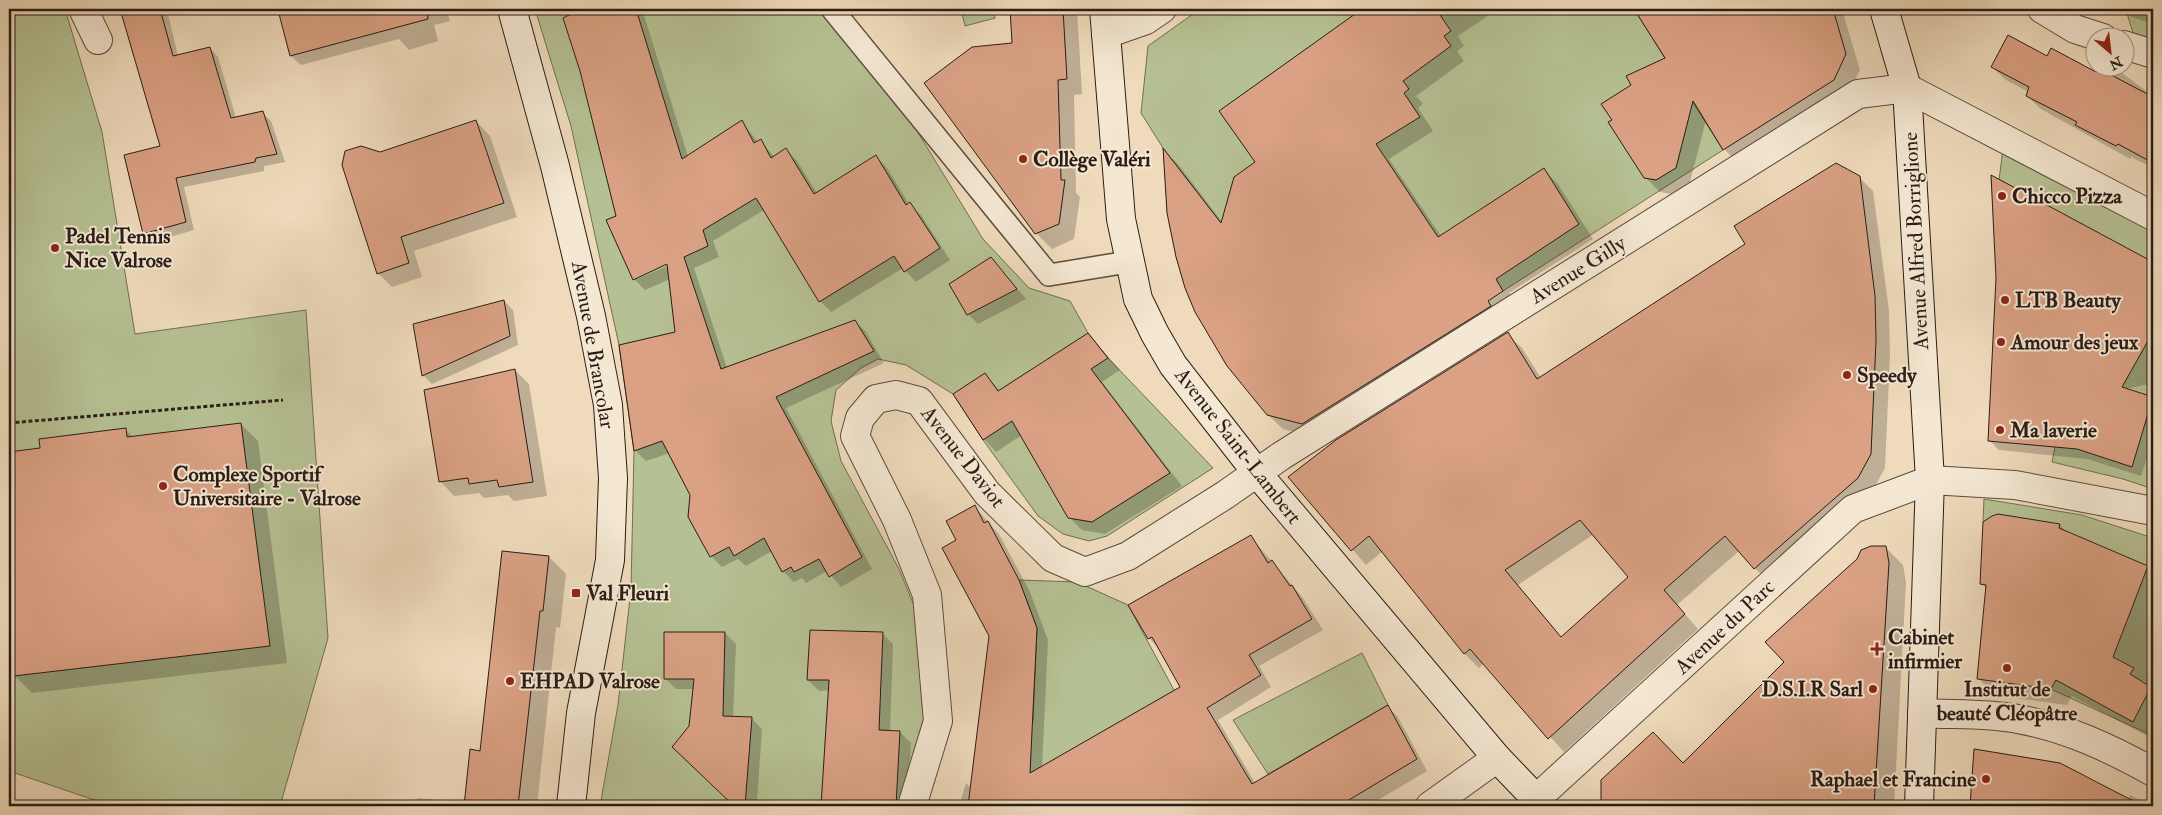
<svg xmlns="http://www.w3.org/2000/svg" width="2162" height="815" viewBox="0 0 2162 815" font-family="'IM FELL Double Pica',serif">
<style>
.green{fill:#b6c193;stroke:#706e55}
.shadow{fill:#0003;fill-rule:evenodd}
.building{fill:#daa184;stroke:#291c17;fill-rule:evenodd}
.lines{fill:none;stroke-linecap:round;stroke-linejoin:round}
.lane-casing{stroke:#5a4c40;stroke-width:24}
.street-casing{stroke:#5a4c40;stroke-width:30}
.secondary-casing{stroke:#291c17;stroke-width:30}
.path{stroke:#291c17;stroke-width:3;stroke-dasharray:4 2.5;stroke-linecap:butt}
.lane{stroke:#f5e8d3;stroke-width:21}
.street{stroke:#f5e8d3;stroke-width:28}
.secondary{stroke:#f5e8d3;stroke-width:28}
.poi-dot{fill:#8f2418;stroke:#f5e8d3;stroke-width:2}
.labels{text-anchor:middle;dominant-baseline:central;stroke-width:4;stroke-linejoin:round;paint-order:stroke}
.poi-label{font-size:21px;font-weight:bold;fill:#291c17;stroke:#f5e8d3;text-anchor:start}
.street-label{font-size:21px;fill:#291c17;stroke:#f5e8d3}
</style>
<rect width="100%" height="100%" fill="#efdbbc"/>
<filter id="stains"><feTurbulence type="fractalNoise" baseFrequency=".004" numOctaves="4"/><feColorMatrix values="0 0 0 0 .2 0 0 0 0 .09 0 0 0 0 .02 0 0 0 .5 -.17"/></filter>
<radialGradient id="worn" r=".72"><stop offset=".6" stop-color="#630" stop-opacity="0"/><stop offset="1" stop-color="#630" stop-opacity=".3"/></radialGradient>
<g class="green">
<polygon points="9,9 65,9 102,132 135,334 306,310 328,638 280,806 112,806 9,771"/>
<polygon points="535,9 819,9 903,108 983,239 1029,288 1070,301 1088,333 1108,358 1213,468 1107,536 1089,541 1063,534 1038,516 983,440 953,394 906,365 878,359 861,368 836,390 831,421 841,461 899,569 917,613 927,702 920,744 902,806 600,806 618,705 631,589 634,451 619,345 571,126"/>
<polygon points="961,9 993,9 995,18 965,26"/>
<polygon points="1200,9 1634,9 1723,150 1503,291 1462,225 1302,329 1163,148 1141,113 1148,46"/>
<polygon points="2122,9 2153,9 2153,39 2133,33 2126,10"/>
<polygon points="2003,149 2153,230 2153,489 2123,479 2052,462 2055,447 1999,180"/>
<polygon points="1984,499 2082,515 2153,538 2153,736 2051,689 2042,594 1983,522"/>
<polygon points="1019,580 1077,582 1128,605 1175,692 1049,799 1078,806 1014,806 1026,737 1033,721 1037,628"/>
<polygon points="1362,653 1388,705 1268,774 1233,720"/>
</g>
<g class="shadow">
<polygon points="122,9 167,9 178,56 210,48 218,57 236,118 262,113 271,121 285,162 264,166 264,171 184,187 194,230 153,242 144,233 161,147"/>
<polygon points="279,9 446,9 450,21 434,25 438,41 409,50 399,39 301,65 291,56"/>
<path d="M566,9H642L688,156L742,122L758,142L760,141L775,157L786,150L797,161L817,193L876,157L887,168L909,204L921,215L950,260L916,282L903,268L831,312L820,301L764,210L713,241L719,257L694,268L727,368L855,321L866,332L884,363L786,408L872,569L841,587L827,571L806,583L802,578L794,582L783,571L772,551L746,566L738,559L722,567L711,556L692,495L670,453L646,461L635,450L677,333L670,279L645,290L634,279ZM673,261L674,263L637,279V277Z"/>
<polygon points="1012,9 1077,9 1082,94 1074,95 1076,193 1080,197 1074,239 1052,249 1036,233 1014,44"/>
<polygon points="1366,9 1498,9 1458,36 1464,46 1457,51 1464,61 1416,96 1423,104 1418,108 1433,131 1389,159 1441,236 1544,170 1558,184 1593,239 1509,293 1517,305 1317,438 1283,429 1268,415 1165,152 1178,164 1223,223 1257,163 1347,24"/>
<polygon points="1636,9 1842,9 1860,70 1848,94 1739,164 1724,149 1706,120 1690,182 1671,194 1660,192 1645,177 1614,121 1633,85 1667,58"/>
<polygon points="2108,9 2153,9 2153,24"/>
<polygon points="2047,57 2115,79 2118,70 2153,96 2153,168 2131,157 2130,159 2041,109 2027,96 2029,92 2006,80 1992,67"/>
<polygon points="476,121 490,136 517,217 414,251 422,277 392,287 378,273 380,154"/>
<path d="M1859,177L1873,191L1889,311L1890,356L1885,468L1872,492L1769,583L1739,551L1677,605L1698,629L1564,752L1484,663L1479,668L1465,654L1383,551L1366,565L1290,477L1507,334L1522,348L1541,378ZM1594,534L1630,578L1562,638L1518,585Z"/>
<polygon points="1992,177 2153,265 2153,383 2113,392 2153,407 2153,457 2148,455 2141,476 2087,459 1999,450 1989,440 1997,278"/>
<polygon points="991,258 1026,299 978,324 968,314"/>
<polygon points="504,301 513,310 518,345 432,384 423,375"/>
<polygon points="1088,334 1120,370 1102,382 1182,486 1105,534 1082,530 1069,517 1022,435 996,452 984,439 985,375 1000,391"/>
<polygon points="515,370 529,384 547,496 514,501 508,495 484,498 479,493 454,496 440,481"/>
<polygon points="241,424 258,441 287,663 32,693 15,676 9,632 9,453 41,449 125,429 133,437"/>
<polygon points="975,507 999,534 1030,592 1048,640 1042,768 1182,688 1160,650 1149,638 1251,537 1303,598 1323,630 1259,666 1271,687 1218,720 1255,783 1387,706 1398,717 1427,771 1368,806 1047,806 1027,801 1026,806 959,806 966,783 971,788 991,636 958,541"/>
<polygon points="2060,525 2067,533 2153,570 2153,735 2151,734 2149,737 2072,696 2067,705 1995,695 1978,678 1987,589 1982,584"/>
<polygon points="1885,547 1903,565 1906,582 1894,806 1603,806 1602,781 1684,765 1786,662"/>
<polygon points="549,557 566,574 560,628 556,627 537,806 417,806 417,798 466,803 481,752"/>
<polygon points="725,633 736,644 733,718 751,718 762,729 757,802 823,800 830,690 819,691 808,680 882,633 893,644 890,732 900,732 911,743 907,806 670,806 671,801 730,801 690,726 694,689 676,689 665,678"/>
<polygon points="1975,751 2128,799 2130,795 2151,806 1971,806"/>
</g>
<g class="building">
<polygon points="120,9 160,9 173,56 210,47 231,118 263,111 277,154 256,158 255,162 176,178 186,222 143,234 124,155 160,146"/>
<polygon points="298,9 427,9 428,19 290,56 279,14"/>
<polygon points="581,9 636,9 682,159 742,120 754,143 761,139 771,158 786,148 814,194 876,155 906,205 910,202 940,248 904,272 894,256 819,302 756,198 703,230 708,246 684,257 721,369 855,320 874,351 776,397 862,557 829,577 819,559 794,572 791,567 782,572 764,538 734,556 729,547 710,557 688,517 690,495 662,441 634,451 619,345 675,332 667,264 633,280 606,220 616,216 580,71 563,18"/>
<polygon points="1010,9 1063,9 1067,79 1058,80 1061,180 1065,180 1059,224 1035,234 924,83 972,47 1012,43"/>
<polygon points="1362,9 1436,9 1451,31 1444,36 1451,46 1403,81 1409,89 1404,93 1420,117 1376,144 1438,237 1544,168 1579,224 1496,279 1503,291 1488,301 1491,306 1302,424 1267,415 1227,366 1195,312 1185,288 1176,257 1167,213 1163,148 1221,223 1234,177 1255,162 1219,111"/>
<polygon points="1634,9 1833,9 1846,54 1834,80 1723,150 1693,101 1676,168 1656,180 1644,178 1608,122 1612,120 1601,104 1631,85 1626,76 1665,58"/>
<polygon points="2008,35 2047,56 2051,48 2096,72 2098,68 2153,97 2153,163 2118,144 2116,146 2075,125 2077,122 2026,96 2029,87 1991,67"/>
<polygon points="476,120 504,203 401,237 409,263 377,274 342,165 345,151 361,146 380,152"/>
<path d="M1836,163L1860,176L1875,296L1876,341L1871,454L1858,478L1754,569L1725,536L1664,590L1685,614L1548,739L1470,649L1464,654L1369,536L1351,551L1288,477L1336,440L1508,332L1537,379L1745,244L1734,226ZM1580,520L1628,577L1561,637L1505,570Z"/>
<polygon points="1991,175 2153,262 2153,332 2122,387 2153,397 2132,467 2077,449 1988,441 1996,278"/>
<polygon points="991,257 1017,289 967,315 949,284"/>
<polygon points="504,300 510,336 422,376 413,324"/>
<polygon points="1088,333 1108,358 1091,369 1170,473 1092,522 1068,518 1012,421 983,440 953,394 985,373 998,391"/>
<polygon points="515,369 533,482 499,487 497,480 469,484 468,478 439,482 424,390"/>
<polygon points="241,423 270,646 14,676 9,641 9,452 40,448 39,439 126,428 127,437"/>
<polygon points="975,505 984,523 988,521 1019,580 1037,628 1030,773 1180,687 1152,637 1148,639 1128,605 1251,535 1268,563 1272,560 1290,586 1292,585 1312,619 1249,655 1261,675 1207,708 1252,784 1388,705 1417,759 1339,806 968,806 989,636 942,548 956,540 946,521"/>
<polygon points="1998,514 2060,524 2059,528 2148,566 2113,657 2134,668 2130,674 2151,687 2133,722 2056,680 2051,689 1977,679 1986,585 1980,584 1983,522 1992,516"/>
<polygon points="1871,546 1886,546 1889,563 1874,806 1601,806 1601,780 1653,732 1683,763 1784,662 1765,642 1857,559 1861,550"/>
<polygon points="502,551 549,556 543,611 540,611 518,806 464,806 470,749 480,751"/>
<polygon points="810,630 883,632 879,730 900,731 896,806 821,806 829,680 807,680"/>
<polygon points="664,632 725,632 723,716 752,717 745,806 734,806 672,747 689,726 694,679 664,679"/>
<polygon points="1974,749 2060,763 2143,806 1970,806"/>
</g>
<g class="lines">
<g class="lane-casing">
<polyline id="lane" points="832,9 1049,275 1128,262"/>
</g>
<g class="street-casing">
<g id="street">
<polyline points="83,9 98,40"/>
<polyline points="2042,9 2075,29 2103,38"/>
<polyline points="1106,34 1146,20 1162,9"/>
<polyline points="2124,45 2153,54"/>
<path d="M1922,713C1953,715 1987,713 2018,719C2067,728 2110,748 2153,772"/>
<polyline points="1536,799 1853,509 1930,480 2015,485 2153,511"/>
<polyline points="912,806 938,721 927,595 897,520 855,436 860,418 876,399 896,395 919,401 987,493 1053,558 1085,572 1128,556 1225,495 1281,456 1858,94 1907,88 2153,216"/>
<polyline points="1430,806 1497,758"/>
</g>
</g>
<g class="secondary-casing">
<g id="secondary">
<polyline points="512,9 555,166 591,316 608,405 613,478 610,560 581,713 571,806"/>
<polyline points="1104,9 1121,219 1138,299 1155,334 1173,365 1257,473 1497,758 1543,806"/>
<polyline points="1884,9 1907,88 1930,480 1919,806"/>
</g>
</g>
<polyline class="path" points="9,423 283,400"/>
<use href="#lane" class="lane"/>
<use href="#street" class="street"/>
<use href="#secondary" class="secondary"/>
</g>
<g class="poi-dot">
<circle cx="1023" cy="159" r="5"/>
<circle cx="2002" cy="196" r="5"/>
<circle cx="55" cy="248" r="5"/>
<circle cx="2005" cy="300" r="5"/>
<circle cx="2001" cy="342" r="5"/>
<circle cx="1847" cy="375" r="5"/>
<circle cx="2000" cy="430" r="5"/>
<circle cx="163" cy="486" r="5"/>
<rect x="571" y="588" width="10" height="10" rx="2.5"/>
<path d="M1874.5 641.5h5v5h5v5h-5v5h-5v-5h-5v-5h5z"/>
<circle cx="2007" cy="668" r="5"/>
<circle cx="510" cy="681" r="5"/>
<circle cx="1873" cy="689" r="5"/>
<circle cx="1986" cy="779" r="5"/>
</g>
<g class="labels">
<g class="poi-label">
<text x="1033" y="159">Collège Valéri</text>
<text x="2012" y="196">Chicco Pizza</text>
<text x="65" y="236">Padel Tennis<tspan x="65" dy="24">Nice Valrose</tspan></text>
<text x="2015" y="300">LTB Beauty</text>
<text x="2011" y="342">Amour des jeux</text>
<text x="1857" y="375">Speedy</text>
<text x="2010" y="430">Ma laverie</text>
<text x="173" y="474">Complexe Sportif<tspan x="173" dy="24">Universitaire - Valrose</tspan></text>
<text x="586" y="593">Val Fleuri</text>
<text x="1888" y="637">Cabinet<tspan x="1888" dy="24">infirmier</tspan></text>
<text x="520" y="681">EHPAD Valrose</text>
<text x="1863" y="689" text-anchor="end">D.S.I.R Sarl</text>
<text x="2007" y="689" text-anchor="middle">Institut de<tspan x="2007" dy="24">beauté Cléopâtre</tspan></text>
<text x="1976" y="779" text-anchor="end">Raphael et Francine</text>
</g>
<g class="street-label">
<text transform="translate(1916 241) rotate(-93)">Avenue Alfred Borriglione</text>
<text transform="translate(1578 270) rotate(-32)">Avenue Gilly</text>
<text transform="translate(593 345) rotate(80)">Avenue de Brancolar</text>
<text transform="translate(1238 446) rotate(52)">Avenue Saint-Lambert</text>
<text transform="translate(963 457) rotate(52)">Avenue Daviot</text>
<text transform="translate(1725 627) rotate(-43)">Avenue du Parc</text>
</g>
</g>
<rect width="2162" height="815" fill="none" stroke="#efdbbc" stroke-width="30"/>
<rect x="10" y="10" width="2142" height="795" fill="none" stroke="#291c17" stroke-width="2.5"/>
<rect x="15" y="15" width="2132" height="785" fill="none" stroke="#291c17"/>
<g transform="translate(2110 52) rotate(152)"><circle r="24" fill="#f5e8d3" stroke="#a39688"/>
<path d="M0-4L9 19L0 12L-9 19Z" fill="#8f2418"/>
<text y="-8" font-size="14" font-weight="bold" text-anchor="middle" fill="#291c17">N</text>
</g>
<rect width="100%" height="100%" filter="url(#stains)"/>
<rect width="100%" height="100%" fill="url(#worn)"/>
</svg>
